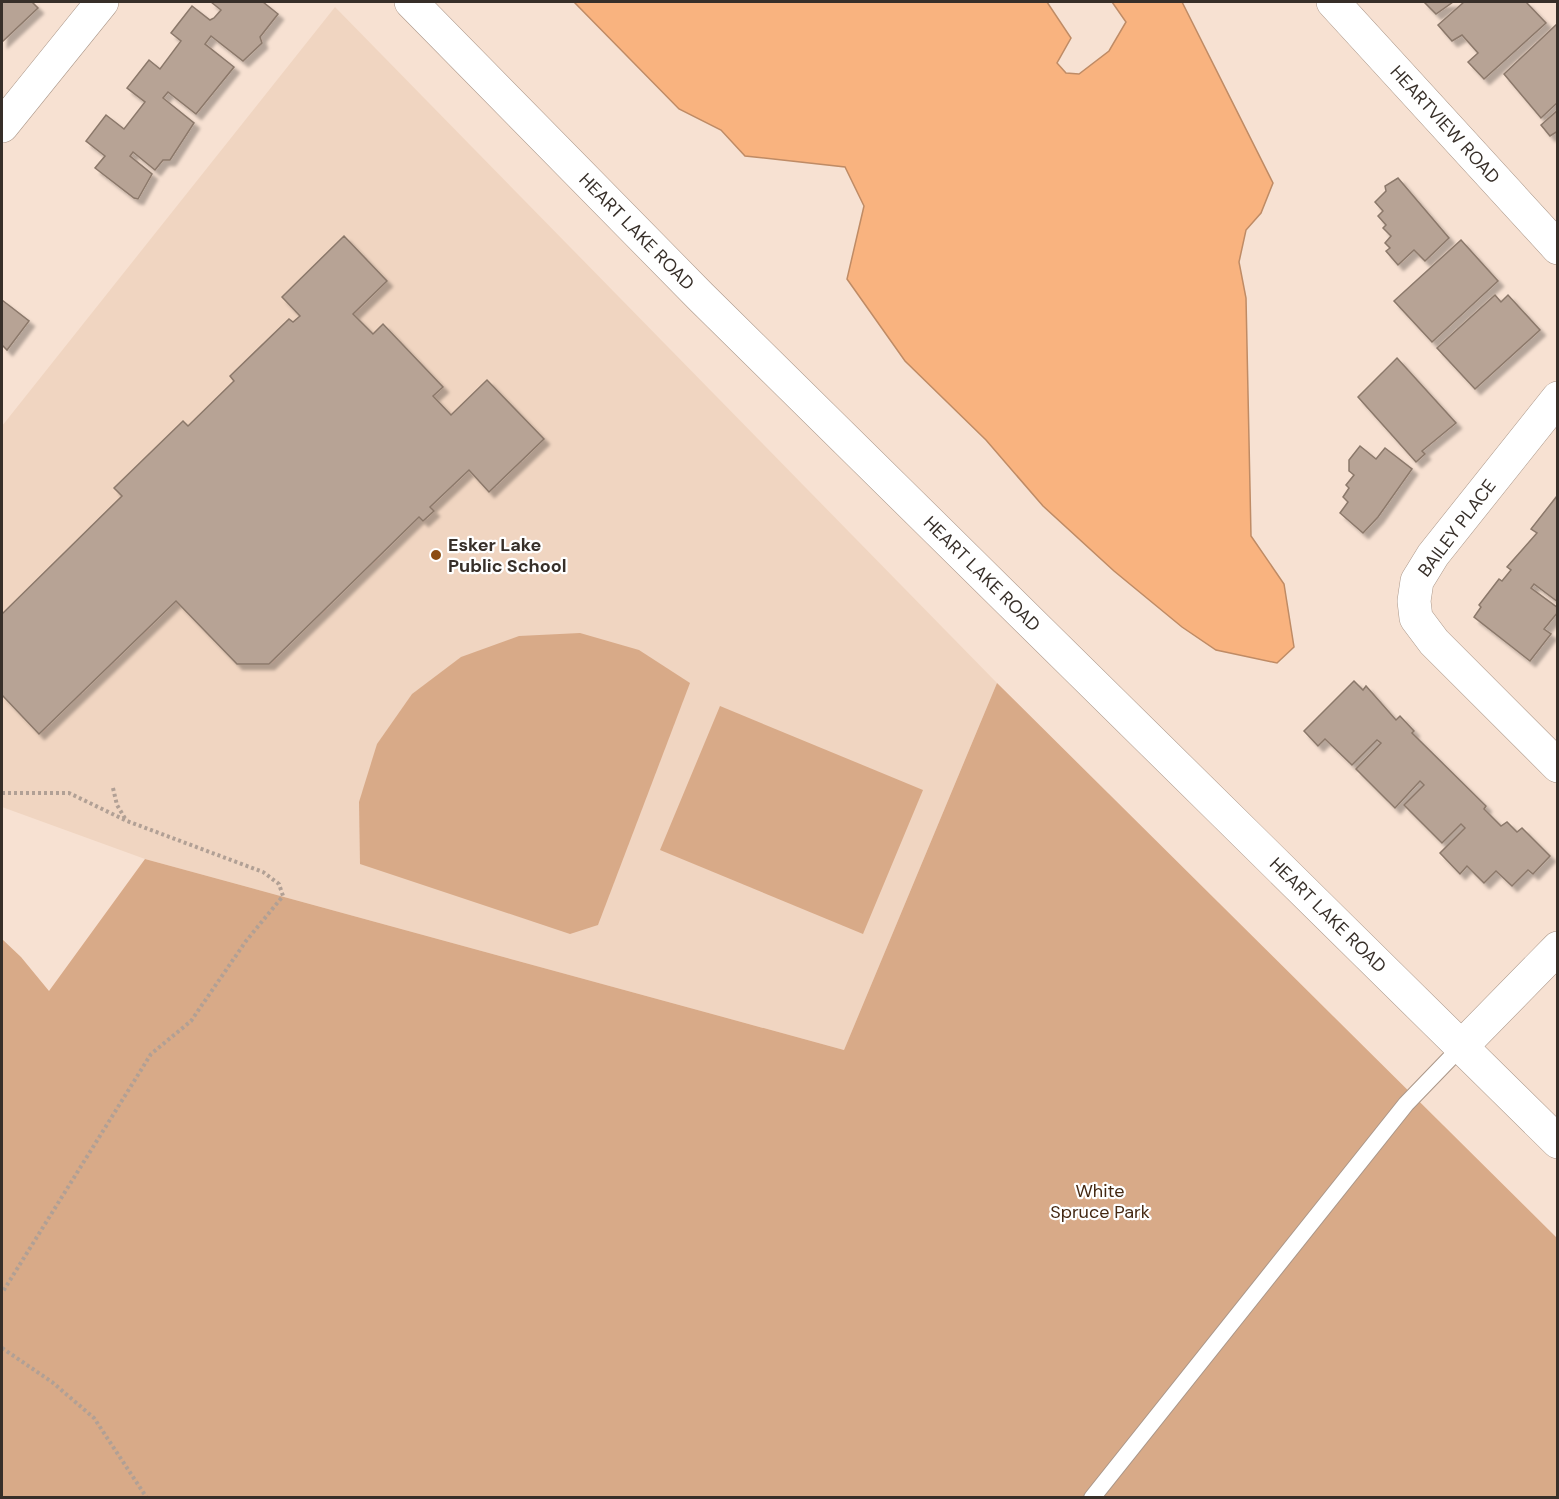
<svg xmlns="http://www.w3.org/2000/svg" width="1559" height="1499" viewBox="0 0 1559 1499" font-family="'DM Sans',sans-serif">
<style>
.built{fill:#f0d5c1}
.green{fill:#d8aa88}
.water{fill:#f9b37f;stroke:#bf8b65;stroke-width:1.5}
.building{fill:#b7a395;stroke:#8b786a;stroke-width:1.5;filter:url(#shadow)}
.lines{fill:none;stroke-linecap:round;stroke-linejoin:round}
.lane-casing{stroke:#aa9688;stroke-width:18}
.street-casing{stroke:#aa9688;stroke-width:34}
.secondary-casing{stroke:#aa9688;stroke-width:34}
.path{stroke:#b1a095;stroke-width:4;stroke-dasharray:3 3;stroke-linecap:butt}
.lane{stroke:#fff;stroke-width:16}
.street{stroke:#fff;stroke-width:33}
.secondary{stroke:#fff;stroke-width:33}
.poi-dot{fill:#8b4c12;stroke:#fff;stroke-width:2}
.labels{text-anchor:middle;dominant-baseline:central;stroke-width:4.5;stroke-linejoin:round;paint-order:stroke}
.street-label{font-size:18px;fill:#372f29;stroke:#fff}
.poi-label{font-size:18px;font-weight:bold;fill:#372f29;stroke:#fff;text-anchor:start}
.park-label{font-size:18px;fill:#442812;stroke:#fff}
</style>
<defs>
<filter id="shadow"><feDropShadow dx="5.5" dy="5.5" stdDeviation="1.5" flood-color="#0004"/></filter>
</defs>
<rect width="100%" height="100%" fill="#f7e1d2"/>
<polygon class="built" points="335,7 997,683 844,1050 145,859 2,807 2,426"/>
<g class="green">
<polygon points="580,633 639,650 690,683 598,925 570,934 360,864 359,802 377,744 412,694 461,657 519,636"/>
<polygon points="997,683 1557,1238 1557,1497 2,1497 2,939 21,957 49,991 145,859 844,1050"/>
<polygon points="720,706 923,790 863,934 660,850"/>
</g>
<polygon class="water" points="574,2 1047,2 1071,38 1057,63 1066,73 1079,74 1109,51 1126,22 1112,2 1182,2 1273,183 1261,213 1246,230 1239,262 1246,298 1251,536 1284,584 1294,647 1277,663 1216,650 1182,627 1114,571 1043,506 986,440 905,361 847,279 864,206 845,167 745,156 721,130 679,109"/>
<g class="building">
<polygon points="2,2 32,2 38,8 2,42"/>
<polygon points="211,2 263,2 278,14 260,37 262,43 243,61 211,36 205,44 234,67 196,114 168,92 163,98 194,123 170,160 163,160 155,170 133,152 130,156 152,174 138,199 134,198 95,168 105,156 86,141 106,115 124,129 145,102 127,88 149,60 160,69 181,41 171,33 192,6 210,20 214,18 221,10"/>
<polygon points="1424,2 1453,2 1436,14"/>
<polygon points="1464,2 1526,2 1546,23 1484,79 1468,62 1478,53 1462,35 1452,41 1438,25"/>
<polygon points="1558,23 1558,102 1541,118 1504,74"/>
<polygon points="1558,110 1558,131 1550,136 1541,125"/>
<polygon points="1398,178 1449,238 1425,261 1414,250 1398,265 1386,251 1390,248 1385,243 1391,236 1383,228 1386,225 1378,216 1383,211 1375,202 1386,191 1385,186"/>
<polygon points="344,236 387,281 353,314 373,334 383,324 443,387 433,396 451,415 487,380 544,439 489,492 469,470 430,507 434,511 423,521 419,517 269,664 237,664 176,601 39,734 2,695 2,614 122,496 114,488 183,421 188,426 234,381 230,376 289,319 293,322 300,316 282,297"/>
<polygon points="1461,240 1498,281 1432,342 1394,301"/>
<polygon points="1495,295 1501,302 1508,295 1540,330 1475,389 1437,348"/>
<polygon points="2,300 29,321 7,350 2,345"/>
<polygon points="1397,358 1456,423 1422,451 1425,454 1416,462 1358,397"/>
<polygon points="1360,446 1376,459 1385,448 1412,469 1378,517 1363,533 1340,513 1348,502 1343,497 1349,488 1346,485 1354,475 1349,471 1349,460"/>
<polygon points="1557,496 1558,602 1534,584 1531,588 1558,608 1558,612 1544,629 1551,634 1530,661 1474,617 1481,607 1479,605 1499,579 1502,581 1511,570 1507,567 1537,533 1531,529"/>
<polygon points="1354,681 1363,690 1366,686 1396,720 1400,716 1414,731 1412,733 1486,806 1484,809 1501,826 1507,822 1517,832 1522,828 1550,856 1533,874 1528,870 1512,886 1496,871 1484,883 1467,866 1460,874 1440,853 1465,828 1461,824 1442,843 1404,805 1424,785 1420,781 1395,808 1356,769 1381,743 1377,740 1352,765 1325,739 1318,746 1304,731"/>
</g>
<g class="lines">
<g class="lane-casing">
<polyline id="lane" points="1092,1498 1406,1104 1461,1047"/>
</g>
<g class="street-casing">
<g id="street">
<path id="s1" d="M1333,2L1558,248"/>
<polyline points="2,126 102,2"/>
<polyline points="1558,398 1433,555 1417,581 1414,601 1416,618 1434,642 1558,766"/>
<polyline points="1461,1047 1558,948"/>
</g>
</g>
<g class="secondary-casing">
<g id="secondary">
<path id="s2" d="M411,2L700,296L1558,1142"/>
</g>
</g>
<g class="path">
<polyline points="113,788 117,805 126,820"/>
<polyline points="2,793 69,793 127,821 263,872 279,884 283,896 246,941 191,1021 151,1054 2,1293"/>
<polyline points="2,1348 52,1382 94,1418 147,1498"/>
</g>
<use href="#lane" class="lane"/>
<use href="#street" class="street"/>
<use href="#secondary" class="secondary"/>
</g>
<circle class="poi-dot" cx="436" cy="555" r="6"/>
<g class="labels">
<g class="street-label">
<text stroke="none"><textPath href="#s1" startOffset="166">HEARTVIEW ROAD</textPath></text>
<text stroke="none"><textPath href="#s2" startOffset="322">HEART LAKE ROAD</textPath></text>
<text transform="translate(1457 528) rotate(-53)">BAILEY PLACE</text>
<text stroke="none"><textPath href="#s2" startOffset="808">HEART LAKE ROAD</textPath></text>
<text stroke="none"><textPath href="#s2" startOffset="1294">HEART LAKE ROAD</textPath></text>
</g>
<g class="poi-label">
<text x="448" y="545">Esker Lake<tspan x="448" dy="21">Public School</tspan></text>
</g>
<g class="park-label">
<text x="1100" y="1191">White<tspan x="1100" dy="21">Spruce Park</tspan></text>
</g>
</g>
<rect width="1559" height="1499" fill="none" stroke="#372f29" stroke-width="6"/>
</svg>
